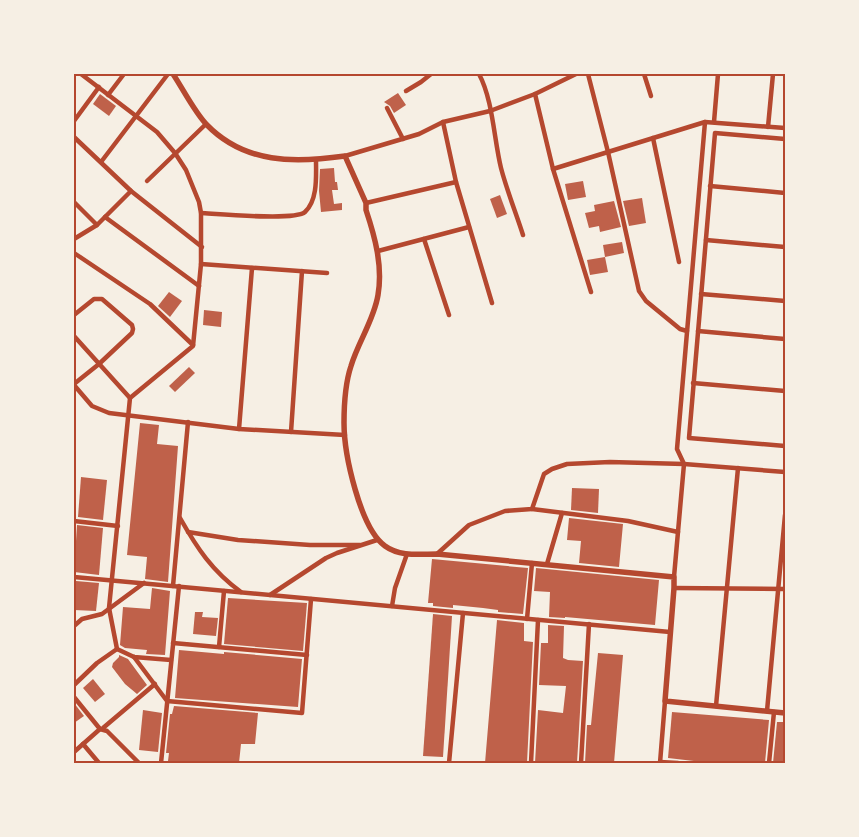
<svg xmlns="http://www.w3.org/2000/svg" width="859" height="837" viewBox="0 0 859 837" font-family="Mulish,sans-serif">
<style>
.building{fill:#bf614a}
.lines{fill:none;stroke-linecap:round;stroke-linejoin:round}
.minor{stroke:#b5482f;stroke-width:4.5}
.tertiary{stroke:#b5482f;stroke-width:5.5}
.neatline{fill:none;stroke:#b5482f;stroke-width:2}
</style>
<rect width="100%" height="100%" fill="#f6efe4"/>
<g class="building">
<polygon points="398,93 406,105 394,113 390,106 384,102"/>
<polygon points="100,94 116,106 109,116 93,104"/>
<polygon points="334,168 335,182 337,182 338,190 332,190 334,204 342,203 342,210 321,212 319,191 320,169"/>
<polygon points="583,181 586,197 568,200 565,184"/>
<polygon points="500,195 507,214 497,218 490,199"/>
<polygon points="642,198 646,223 629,226 623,201"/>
<polygon points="614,201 621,227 600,232 599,226 589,228 585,213 595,211 594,205"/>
<polygon points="622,242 624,253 605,257 603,245"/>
<polygon points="605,257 608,272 590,275 587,260"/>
<polygon points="169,292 182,301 170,317 158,306"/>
<polygon points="204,310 222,312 221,327 203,325"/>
<polygon points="189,367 195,373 175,392 169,386"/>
<polygon points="140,423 159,425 157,444 178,446 168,582 145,579 147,557 127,555"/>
<polygon points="81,477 107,480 103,520 78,517"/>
<polygon points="572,488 599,489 598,513 571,510"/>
<polygon points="569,518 623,524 619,567 579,563 581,541 567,540"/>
<polygon points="77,525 103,528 99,575 74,572"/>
<polygon points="432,559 528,568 523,614 498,612 498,610 483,608 453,605 453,608 433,606 433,603 428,603"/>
<polygon points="536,568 659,580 655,625 565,617 565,618 549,617 550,592 534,591"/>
<polygon points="76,581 99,583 96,611 74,610"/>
<polygon points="152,588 170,591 165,655 146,654 147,650 125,648 120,645 123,607 150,609"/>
<polygon points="228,598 307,603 303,651 224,644"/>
<polygon points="195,612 203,612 202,617 218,618 216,636 193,634"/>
<polygon points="433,614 452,616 443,757 423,756"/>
<polygon points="497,620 524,623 524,641 533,642 527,763 485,763"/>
<polygon points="548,625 564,626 563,658 568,660 583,661 577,763 535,763 538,710 563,713 566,686 539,685 541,643 548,643"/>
<polygon points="179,650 224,654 224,652 302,659 298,707 175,698"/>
<polygon points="598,653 623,655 614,763 585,763 587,725 591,725"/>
<polygon points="119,655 128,659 147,685 137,694 125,684 112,667 113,663 119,657"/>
<polygon points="93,679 105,694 95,702 83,688"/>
<polygon points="74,703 84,716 74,723"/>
<polygon points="174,706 258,713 255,744 241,744 239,763 195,763 168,761 169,753 166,753 170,714 172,714"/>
<polygon points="143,710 162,713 158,752 139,750"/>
<polygon points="672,712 769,720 765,763 711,763 668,758"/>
<polygon points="777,722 785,722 785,763 773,763"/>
</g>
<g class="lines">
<g class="minor">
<polyline points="81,74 157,132 175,153 186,170 199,202 201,213 201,264 193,346 130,398 109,608 117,649"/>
<path d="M479,74C493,100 494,140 501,168C507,191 516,213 523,235"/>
<polyline points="588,74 608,152 639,291 646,301 680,329 687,331"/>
<polyline points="644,74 651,96"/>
<polyline points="406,91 421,82 431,74"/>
<polyline points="535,94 553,169 591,292"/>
<polyline points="108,95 124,74"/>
<polyline points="387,108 403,139"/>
<polyline points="74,121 99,87"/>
<polyline points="443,122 456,182 492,303"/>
<polyline points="714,122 718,74"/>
<polyline points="768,127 773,74"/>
<polyline points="74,137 131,191 202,247"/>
<polyline points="653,138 679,262"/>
<polyline points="785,139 715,133 689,438 785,446"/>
<polyline points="345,156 419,134 443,122 490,111 535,94 576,74"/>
<polyline points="101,162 168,74"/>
<polyline points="553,169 705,122 785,128"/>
<polyline points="147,181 206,124"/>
<polyline points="710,186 785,193"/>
<polyline points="74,202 97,225"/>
<polyline points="366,203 456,182"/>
<path d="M201,213C219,214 295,221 305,212C318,200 316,176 316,160"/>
<polyline points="105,217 199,286"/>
<polyline points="74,239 97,225 131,191"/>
<polyline points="424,239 449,315"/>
<polyline points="706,240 785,247"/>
<polyline points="378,251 469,227"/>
<polyline points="74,253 150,304 193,345"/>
<polyline points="201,264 327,273"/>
<polyline points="701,294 785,301"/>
<polyline points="74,315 94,299 102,299 132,325 133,329 132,333 99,364 74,384"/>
<polyline points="698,331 785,339"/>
<polyline points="74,336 130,398"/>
<polyline points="693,383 785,391"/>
<polyline points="74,385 92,406 109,413 239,429 345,435"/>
<polyline points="239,429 252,268"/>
<polyline points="291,432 302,271"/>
<polyline points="532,509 628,521 678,532"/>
<path d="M180,518C197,548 212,571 241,592"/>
<polyline points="74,521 118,526"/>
<polyline points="188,532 238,540 310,545 360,545"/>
<polyline points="437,554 469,525 505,511 532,509 544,474 552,469 567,464 610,462 684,464 785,472"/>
<polyline points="547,564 562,513"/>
<polyline points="74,577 670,632"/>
<polyline points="674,577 684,464 677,449 705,122"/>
<polyline points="173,586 188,422"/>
<polyline points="674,588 785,589"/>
<polyline points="270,595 326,558 337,553 377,540"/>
<polyline points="392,606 395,588 407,554"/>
<polyline points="527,619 532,563"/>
<polyline points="74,626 82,619 102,614 144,583"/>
<polyline points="173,643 307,655"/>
<polyline points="219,647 224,591"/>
<polyline points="117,649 134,657 171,660"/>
<polyline points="134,657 167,701 302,713 311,599"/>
<polyline points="74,685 97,663 117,649"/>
<polyline points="74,697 100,729 107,731 139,763"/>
<polyline points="716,706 738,468"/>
<polyline points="767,711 785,515"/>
<polyline points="103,728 155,684"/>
<polyline points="83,744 99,763"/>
<polyline points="74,752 100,729"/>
<polyline points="660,762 678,763"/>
<polyline points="161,763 179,586"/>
<polyline points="449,763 463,613"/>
<polyline points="531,763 538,620"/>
<polyline points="581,763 589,624"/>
<polyline points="660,763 665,701"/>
<polyline points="769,763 774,712"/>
</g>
<path class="tertiary" d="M173,74C183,89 195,113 207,125C245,164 295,163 345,156L366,203V210C375,237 383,266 378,295C374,320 358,342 351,366C345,384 344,404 344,423C344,454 360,528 385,546C400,557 420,554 437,554L674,577V588L665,701L785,713"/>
</g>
<rect width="859" height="837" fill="none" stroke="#f6efe4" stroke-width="150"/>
<rect x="75" y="75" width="709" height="687" class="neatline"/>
</svg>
